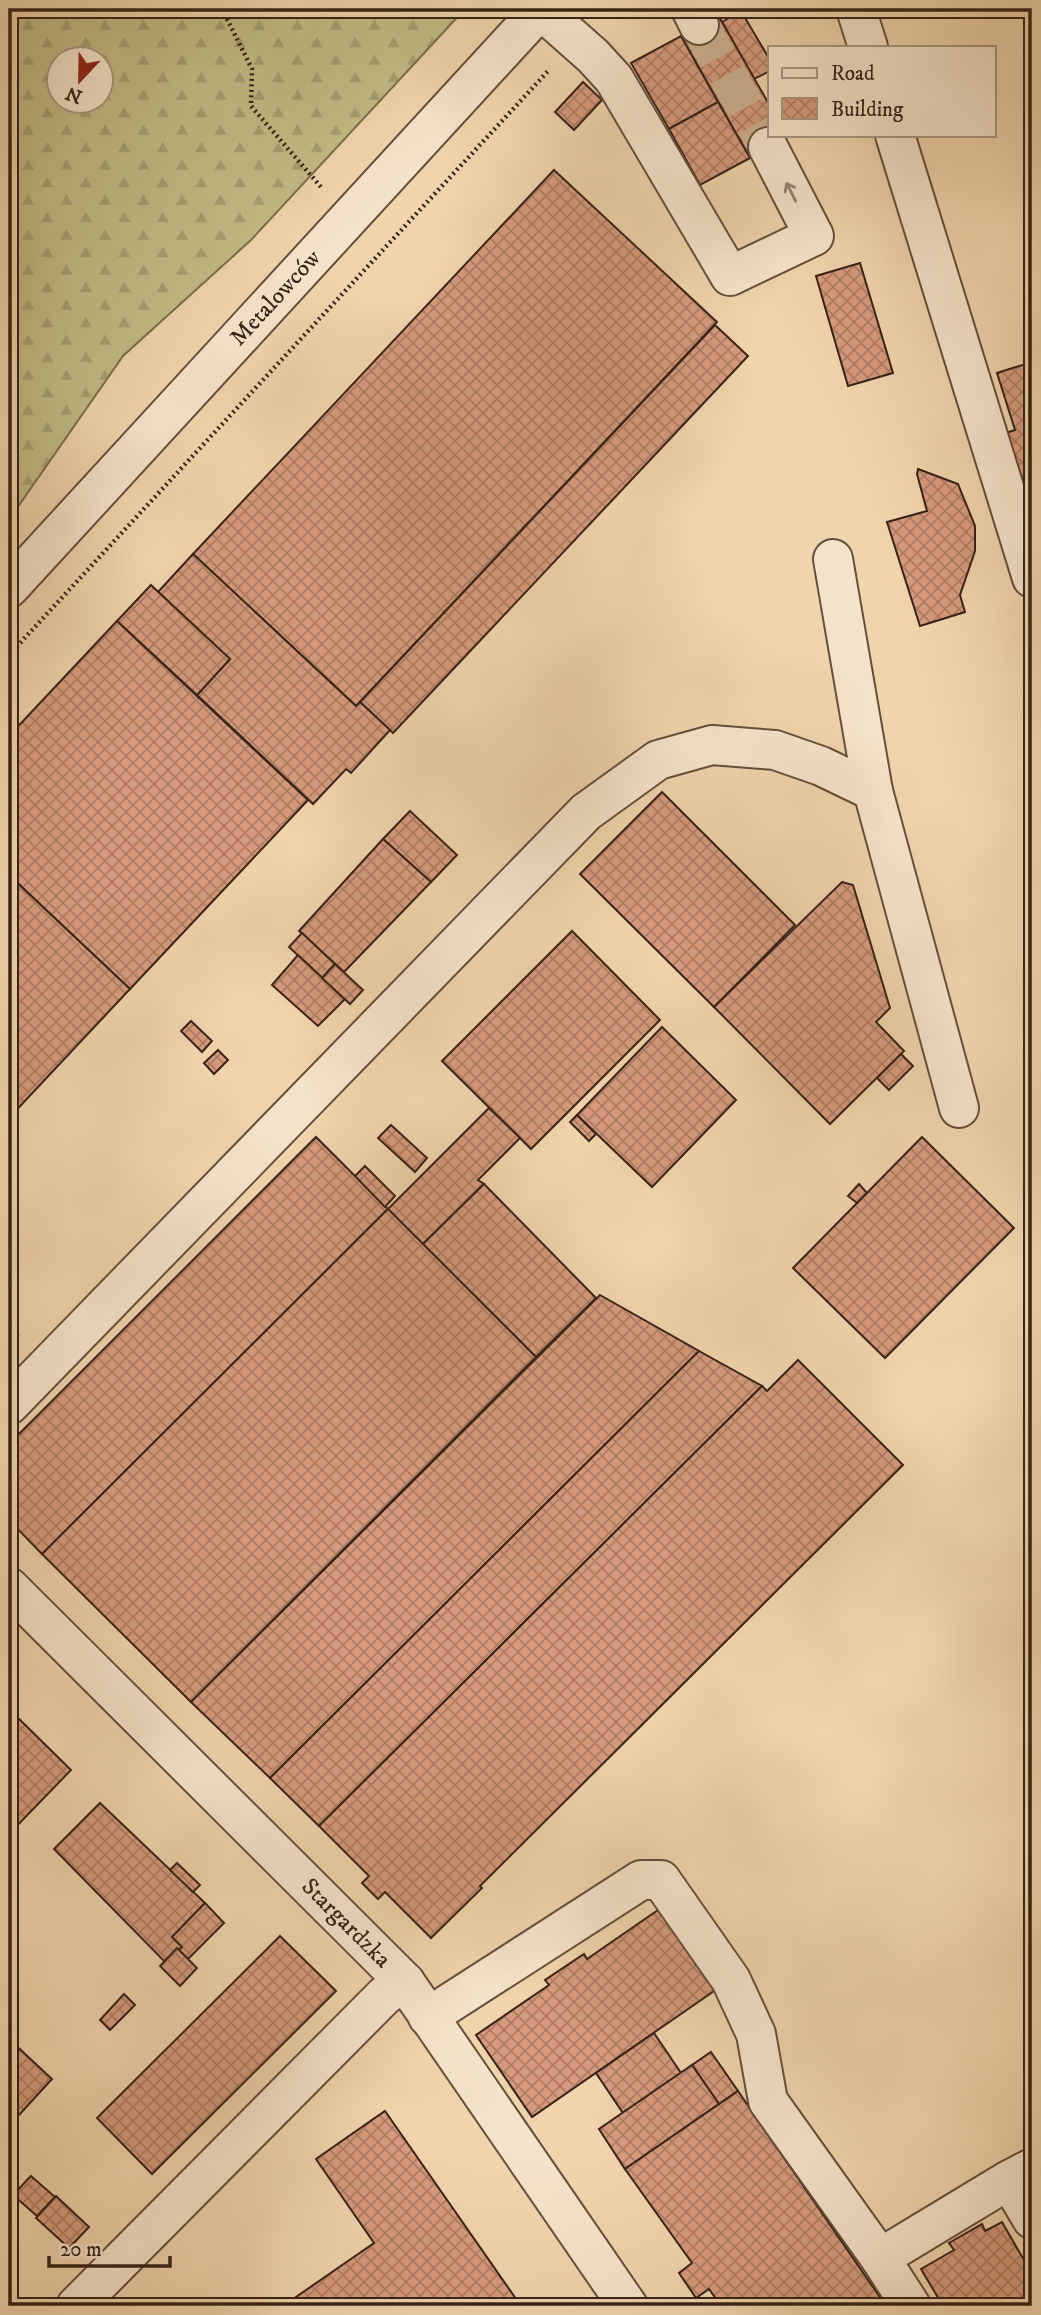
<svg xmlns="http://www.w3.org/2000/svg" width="1041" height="2315" viewBox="0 0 1041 2315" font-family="'IM FELL DW Pica',serif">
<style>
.forest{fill:url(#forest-firs);stroke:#7c6f4e;stroke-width:2;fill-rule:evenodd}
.building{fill:url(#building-cross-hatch);stroke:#362319;stroke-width:2}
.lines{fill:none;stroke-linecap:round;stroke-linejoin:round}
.minor-tunnel{stroke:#cbb18f;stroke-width:38;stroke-dasharray:38 19;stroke-linecap:butt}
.minor-casing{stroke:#644f3e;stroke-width:42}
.path{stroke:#362319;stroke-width:4.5;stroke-dasharray:2 3.5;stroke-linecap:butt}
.minor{stroke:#f5e3c9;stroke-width:38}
.oneway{stroke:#968371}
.labels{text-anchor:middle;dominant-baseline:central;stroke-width:7;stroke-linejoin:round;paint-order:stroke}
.street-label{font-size:24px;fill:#362319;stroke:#f5e3c9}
</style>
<defs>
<pattern id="forest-firs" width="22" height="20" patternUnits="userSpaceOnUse" patternTransform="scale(1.75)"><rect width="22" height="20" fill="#c2bb84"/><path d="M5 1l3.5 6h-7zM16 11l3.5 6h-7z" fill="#a7a071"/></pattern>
<pattern id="building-cross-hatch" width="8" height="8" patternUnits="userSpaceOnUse" patternTransform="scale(1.75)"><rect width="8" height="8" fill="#d79a7c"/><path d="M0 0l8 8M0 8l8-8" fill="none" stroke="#af7d65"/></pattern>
</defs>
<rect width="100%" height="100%" fill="#f0d4ac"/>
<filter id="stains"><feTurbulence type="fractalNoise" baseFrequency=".00286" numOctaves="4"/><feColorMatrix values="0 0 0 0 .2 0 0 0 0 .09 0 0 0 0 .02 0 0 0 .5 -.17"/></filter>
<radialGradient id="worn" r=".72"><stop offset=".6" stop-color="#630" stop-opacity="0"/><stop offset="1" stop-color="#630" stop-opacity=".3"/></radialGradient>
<path class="forest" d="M9,9H465L251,240L123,356L17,508L9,516ZM60,60H102V102H60Z"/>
<g class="building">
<polygon points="741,11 770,60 770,71 754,79 722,22"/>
<polygon points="718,15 770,106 770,135 786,135 787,137 750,158 681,36"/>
<polygon points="681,36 718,102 669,129 631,63"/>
<polygon points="583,82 602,100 574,130 555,112"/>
<polygon points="718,102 750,158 700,185 669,129"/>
<polygon points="554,170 717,322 356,706 193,554"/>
<polygon points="860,263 893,373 848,386 816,276"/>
<polygon points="715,325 748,356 393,733 360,702"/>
<polygon points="1032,362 1032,551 996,436 1015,430 997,373"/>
<polygon points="918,469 958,484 975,526 975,551 960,595 965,612 920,626 887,522 927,511 917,474"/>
<polygon points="193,554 356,706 360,702 390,730 351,773 346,769 313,804 197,695 230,659 158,592"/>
<polygon points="151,585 230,659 197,695 117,621"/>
<polygon points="117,621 308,800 130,989 9,875 9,736"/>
<polygon points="662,792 795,925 714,1007 580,874"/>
<polygon points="410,811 457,855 431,882 383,839"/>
<polygon points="383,839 431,882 344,972 299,931"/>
<polygon points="9,875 130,989 9,1118"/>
<polygon points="842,882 853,885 890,1008 876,1022 904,1051 830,1124 714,1007"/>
<polygon points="572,931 660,1020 531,1149 442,1061"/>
<polygon points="302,933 335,964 322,978 289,947"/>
<polygon points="298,955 345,999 318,1026 272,985"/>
<polygon points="335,964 363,990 350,1004 322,978"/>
<polygon points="191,1021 212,1041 202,1052 181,1031"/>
<polygon points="662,1027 736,1100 652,1187 577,1115"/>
<polygon points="218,1050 228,1060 214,1074 204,1063"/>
<polygon points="901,1054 913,1066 889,1090 877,1078"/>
<polygon points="489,1108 520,1138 478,1180 484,1184 423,1244 388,1209"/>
<polygon points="577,1115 596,1134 589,1141 570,1122"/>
<polygon points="391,1125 427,1158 415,1172 378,1138"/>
<polygon points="316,1137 388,1209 42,1554 9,1520 9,1444"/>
<polygon points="922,1137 1014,1228 885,1358 793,1268"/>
<polygon points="365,1166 395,1196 385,1207 355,1176"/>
<polygon points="484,1184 596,1298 536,1357 423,1244"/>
<polygon points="859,1184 867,1193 857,1203 848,1196"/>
<polygon points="388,1209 536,1357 191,1702 42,1554"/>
<polygon points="600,1295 699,1351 270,1778 191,1702"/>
<polygon points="699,1351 762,1386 319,1826 270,1778"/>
<polygon points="798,1360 903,1465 480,1886 482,1888 431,1938 385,1892 378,1899 362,1883 369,1876 319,1826 762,1386 767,1391"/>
<polygon points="9,1709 71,1770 9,1834"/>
<polygon points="100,1803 205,1903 172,1937 182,1947 164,1961 54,1849"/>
<polygon points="177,1863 200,1885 193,1892 170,1870"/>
<polygon points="205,1903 224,1923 188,1959 179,1950 182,1947 172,1937"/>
<polygon points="661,1908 717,1989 532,2117 476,2035 549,1985 545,1980 584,1954 587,1959"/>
<polygon points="280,1936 336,1991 152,2174 97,2118"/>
<polygon points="177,1948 197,1968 180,1986 160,1966"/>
<polygon points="124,1994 135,2005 110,2030 100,2020"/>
<polygon points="654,2033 681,2073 623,2113 596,2073"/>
<polygon points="9,2039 52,2079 9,2126"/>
<polygon points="711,2052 738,2091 719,2104 692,2065"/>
<polygon points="692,2065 719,2104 625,2169 599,2129"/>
<polygon points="738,2091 886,2306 721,2306 709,2289 696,2298 679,2273 692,2263 625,2169"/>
<polygon points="385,2111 521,2306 283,2306 374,2243 316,2159"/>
<polygon points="31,2176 55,2197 37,2216 13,2195"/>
<polygon points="56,2196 89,2227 69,2248 36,2218"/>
<polygon points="1002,2222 1032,2274 1032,2306 943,2306 921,2269 954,2250 949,2243 982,2224 985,2231"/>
</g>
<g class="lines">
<polyline class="minor-tunnel" points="699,25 768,147"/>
<g class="minor-casing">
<g id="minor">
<polyline points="691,9 699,25"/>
<polyline points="856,9 868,47"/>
<polyline points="541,10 593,56 614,79 730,276 814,236 768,147"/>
<polyline points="895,135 1032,578"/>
<polyline points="833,559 873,791 959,1108"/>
<path id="s1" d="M9,588L541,9"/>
<polyline points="9,1405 586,812 658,760 712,745 775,750 821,766 873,791"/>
<path id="s2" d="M9,1587L405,1982L628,2306"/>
<polyline points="428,2017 641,1880 661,1880 731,1980 756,2034 768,2101 880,2258 911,2306"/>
<polyline points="1009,2180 1032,2219"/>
<polyline points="880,2258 1009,2180 1032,2168"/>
<polyline points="76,2306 385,1995 405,1982"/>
</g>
</g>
<g class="path">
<polyline points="222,9 252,69 251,106 321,187"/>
<polyline points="9,655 550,69"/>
<polyline points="9,1328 18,1337"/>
</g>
<use href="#minor" class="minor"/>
</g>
<defs><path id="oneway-shaft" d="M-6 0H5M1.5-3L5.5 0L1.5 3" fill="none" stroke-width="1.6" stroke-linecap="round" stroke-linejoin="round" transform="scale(1.75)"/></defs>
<use class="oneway" href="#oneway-shaft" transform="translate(791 192) rotate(-117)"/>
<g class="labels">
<g class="street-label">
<text stroke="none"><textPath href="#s1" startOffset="394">Metalowców</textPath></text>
<text stroke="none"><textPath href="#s2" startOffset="476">Stargardzka</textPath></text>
</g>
</g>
<rect width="1041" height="2315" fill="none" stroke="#f0d4ac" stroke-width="35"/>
<rect x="10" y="10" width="1020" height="2294" fill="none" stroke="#362319" stroke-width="3.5"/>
<rect x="18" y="18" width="1006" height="2280" fill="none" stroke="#362319" stroke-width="2"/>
<rect x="768" y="46" width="228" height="91" fill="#f5e3c9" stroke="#a99683" stroke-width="2"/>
<rect x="782" y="68" width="35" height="10" fill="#f5e3c9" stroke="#a99683" stroke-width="2"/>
<text x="831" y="80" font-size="21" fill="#362319">Road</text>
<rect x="782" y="98" width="35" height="21" fill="url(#building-cross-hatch)" stroke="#a99683" stroke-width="2"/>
<text x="831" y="116" font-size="21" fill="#362319">Building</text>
<g transform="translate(80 80) rotate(202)"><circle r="33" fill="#f5e3c9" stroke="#a99683" stroke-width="2"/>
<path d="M0-5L12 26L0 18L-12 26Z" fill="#8f2418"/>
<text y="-10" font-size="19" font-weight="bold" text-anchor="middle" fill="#362319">N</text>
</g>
<path d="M49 2256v10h121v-10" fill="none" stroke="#362319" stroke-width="3.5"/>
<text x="60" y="2256" font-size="21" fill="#362319" stroke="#f5e3c9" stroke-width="5" paint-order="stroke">20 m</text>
<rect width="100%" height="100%" filter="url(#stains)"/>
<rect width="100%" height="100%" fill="url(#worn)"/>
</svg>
